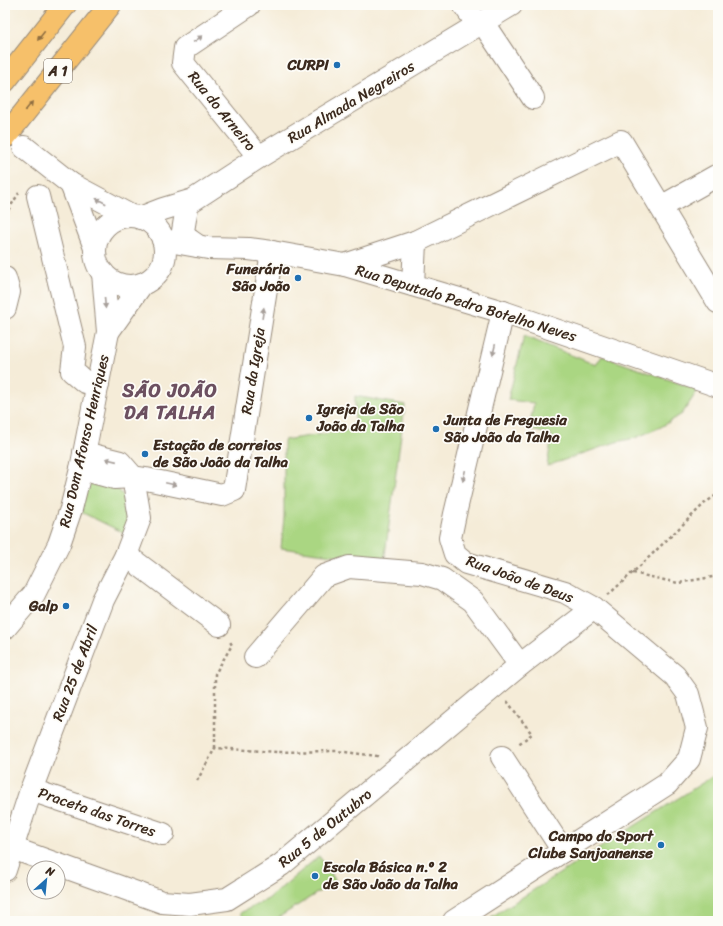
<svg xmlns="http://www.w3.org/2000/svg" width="723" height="926" viewBox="0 0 723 926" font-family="Sriracha,sans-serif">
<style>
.green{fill:#aad682;stroke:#728050}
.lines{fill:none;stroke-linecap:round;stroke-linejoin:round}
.minor-casing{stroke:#988b7b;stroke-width:24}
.highway-casing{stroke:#988b7b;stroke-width:24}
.path{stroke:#988b7b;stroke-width:2.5;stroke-dasharray:3 3;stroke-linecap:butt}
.minor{stroke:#fff;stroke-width:22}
.highway{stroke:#f6c06b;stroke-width:22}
.oneway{fill:#8f6e41}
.oneway2{fill:#a79f9a}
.poi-dot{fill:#1f6fb2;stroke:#fdfcf7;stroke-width:1.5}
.labels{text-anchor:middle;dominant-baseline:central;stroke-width:3.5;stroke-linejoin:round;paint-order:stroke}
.shield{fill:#fdfcf7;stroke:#75695f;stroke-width:1}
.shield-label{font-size:14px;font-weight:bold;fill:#3b2a1e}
.poi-label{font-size:15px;font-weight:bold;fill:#3b2a1e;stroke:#fdfcf7;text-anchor:end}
.street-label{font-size:15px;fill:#3b2a1e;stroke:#fdfcf7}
.district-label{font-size:19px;font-weight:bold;letter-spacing:1px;fill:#6c5060;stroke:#fdfcf7}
</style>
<rect width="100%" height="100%" fill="#fdfcf7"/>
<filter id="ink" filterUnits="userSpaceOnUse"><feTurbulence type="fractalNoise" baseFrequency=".025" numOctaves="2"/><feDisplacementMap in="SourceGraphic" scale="8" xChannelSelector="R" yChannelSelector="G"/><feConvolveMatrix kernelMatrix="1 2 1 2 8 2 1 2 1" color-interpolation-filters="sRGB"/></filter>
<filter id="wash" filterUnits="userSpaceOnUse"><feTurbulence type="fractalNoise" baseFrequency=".012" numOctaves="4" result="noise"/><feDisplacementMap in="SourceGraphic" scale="16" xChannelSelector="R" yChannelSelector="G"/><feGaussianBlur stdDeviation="0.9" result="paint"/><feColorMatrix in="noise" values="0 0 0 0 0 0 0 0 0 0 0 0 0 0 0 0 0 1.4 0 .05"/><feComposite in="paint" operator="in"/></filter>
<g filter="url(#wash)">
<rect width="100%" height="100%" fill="#f5ecd8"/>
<g class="green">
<polygon points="524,336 596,365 602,356 698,390 682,414 661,427 635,438 616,442 547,466 552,435 529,429 534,403 508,400"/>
<polygon points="355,396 405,405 384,562 281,548 284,517 284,440 355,429"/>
<polygon points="87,479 118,489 127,501 130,517 126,534 81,512"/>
<polygon points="718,773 718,921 494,921 491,917"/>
<polygon points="319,856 336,881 273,921 245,921 240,913 268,899"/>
</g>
</g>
<g filter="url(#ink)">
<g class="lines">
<g class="minor-casing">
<g id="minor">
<polyline points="249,5 185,48 183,63 259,157"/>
<polyline points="464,5 479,26"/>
<polyline points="483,23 533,98"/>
<polyline points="24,147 71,184 131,216"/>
<polyline points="71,184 95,248"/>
<polyline points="38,196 75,347 72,371 85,382 98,385"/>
<polyline points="187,207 183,231 188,239 198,246"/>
<polyline points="661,207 716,176"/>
<circle cx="130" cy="251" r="35"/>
<polyline points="140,218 163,209 193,200 259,157 511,5"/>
<polyline points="163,240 208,248 249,249 272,252 345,265 503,312 718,386"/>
<polyline points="345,265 415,242 621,141 718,302"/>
<polyline points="5,278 9,292 5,308"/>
<polyline points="413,285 415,242"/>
<polyline points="108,332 142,284"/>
<polyline points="81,469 114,478 133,477 146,479 222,495 234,490 272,252"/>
<polyline points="126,555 219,625"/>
<polyline points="5,628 34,594 59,544 71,509 81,469 108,332 103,273"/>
<polyline points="255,657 324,576 349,567 422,573 442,579 473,601 520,665"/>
<polyline points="502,757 563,851"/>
<polyline points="31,790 163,834"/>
<polyline points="12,848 162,902 190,904 227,899 281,865 520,665 594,608"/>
<polyline points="5,870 31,790 103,600 126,555 140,518 133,477 120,462 84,453"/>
<polyline points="454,921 667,784 689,759 697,728 688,694 675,676 594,608 565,592 466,563 455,554 450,538 455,514 503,312"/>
</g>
</g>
<g class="highway-casing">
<g id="highway">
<polyline points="5,81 65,5"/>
<polyline points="5,137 110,5"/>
</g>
</g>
<g class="path">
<polyline points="5,215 19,193"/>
<polyline points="633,573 678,583 718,576"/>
<polyline points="608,595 642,564 705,503 718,494"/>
<polyline points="507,701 532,734 517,745"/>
<polyline points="215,748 215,674 232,645 229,640"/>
<polyline points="197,781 215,748 277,752 337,751 377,756 380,758"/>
</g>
<use href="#minor" class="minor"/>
<use href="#highway" class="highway"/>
</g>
<defs><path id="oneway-solid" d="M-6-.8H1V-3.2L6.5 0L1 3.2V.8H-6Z"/></defs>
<g class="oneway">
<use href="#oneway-solid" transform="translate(41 36) rotate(128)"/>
<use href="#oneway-solid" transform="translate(29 106) rotate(-51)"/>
</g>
<g class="oneway2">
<use href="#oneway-solid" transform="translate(198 39) rotate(-34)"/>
<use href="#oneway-solid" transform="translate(101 201) rotate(-152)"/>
<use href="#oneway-solid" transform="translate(105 303) rotate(85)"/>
<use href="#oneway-solid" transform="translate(263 313) rotate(-81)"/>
<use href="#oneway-solid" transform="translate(494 350) rotate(103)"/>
<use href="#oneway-solid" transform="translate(111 460) rotate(-167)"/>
<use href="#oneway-solid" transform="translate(464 476) rotate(103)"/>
<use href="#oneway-solid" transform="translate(171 484) rotate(12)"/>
</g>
</g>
<g class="poi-dot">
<circle cx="337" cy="65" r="4"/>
<circle cx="298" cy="278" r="4"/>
<circle cx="309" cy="418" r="4"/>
<circle cx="436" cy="429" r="4"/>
<circle cx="145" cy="454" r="4"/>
<circle cx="66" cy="606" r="4"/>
<circle cx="661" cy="845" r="4"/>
<circle cx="315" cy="876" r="4"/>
</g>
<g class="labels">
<rect class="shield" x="44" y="59" width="28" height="24" rx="3"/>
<g class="shield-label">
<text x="58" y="71">A 1</text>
</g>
<g class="poi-label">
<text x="329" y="65">CURPI</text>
<text x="290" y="269">Funerária<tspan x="290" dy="17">São João</tspan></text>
<text x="317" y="409" text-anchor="start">Igreja de São<tspan x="317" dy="17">João da Talha</tspan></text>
<text x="444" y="420" text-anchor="start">Junta de Freguesia<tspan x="444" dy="17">São João da Talha</tspan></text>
<text x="153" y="445" text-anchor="start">Estação de correios<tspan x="153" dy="17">de São João da Talha</tspan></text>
<text x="58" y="606">Galp</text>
<text x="653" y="836">Campo do Sport<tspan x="653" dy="17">Clube Sanjoanense</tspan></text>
<text x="323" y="867" text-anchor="start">Escola Básica n.º 2<tspan x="323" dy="17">de São João da Talha</tspan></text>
</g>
<g class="street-label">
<text transform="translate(351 102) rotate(-31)">Rua Almada Negreiros</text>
<text transform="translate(222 111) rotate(51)">Rua do Arneiro</text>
<text transform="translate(466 303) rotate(17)">Rua Deputado Pedro Botelho Neves</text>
<text transform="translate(253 371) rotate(-81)">Rua da Igreja</text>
<text transform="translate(84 441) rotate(-77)">Rua Dom Afonso Henriques</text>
<text transform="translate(520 579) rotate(20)">Rua João de Deus</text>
<text transform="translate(75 673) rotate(-69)">Rua 25 de Abril</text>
<text transform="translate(97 812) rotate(19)">Praceta das Torres</text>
<text transform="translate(325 828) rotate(-39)">Rua 5 de Outubro</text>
</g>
<g class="district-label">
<text x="170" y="390">SÃO JOÃO<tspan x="170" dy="22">DA TALHA</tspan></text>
</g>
</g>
<rect width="723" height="926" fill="none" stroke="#fdfcf7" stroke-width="20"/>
<g transform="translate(46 880) rotate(27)"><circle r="19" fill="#fdfcf7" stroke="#afa8a0"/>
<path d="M0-3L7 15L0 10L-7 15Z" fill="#1f6fb2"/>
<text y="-6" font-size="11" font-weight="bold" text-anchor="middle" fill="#3b2a1e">N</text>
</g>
</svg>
